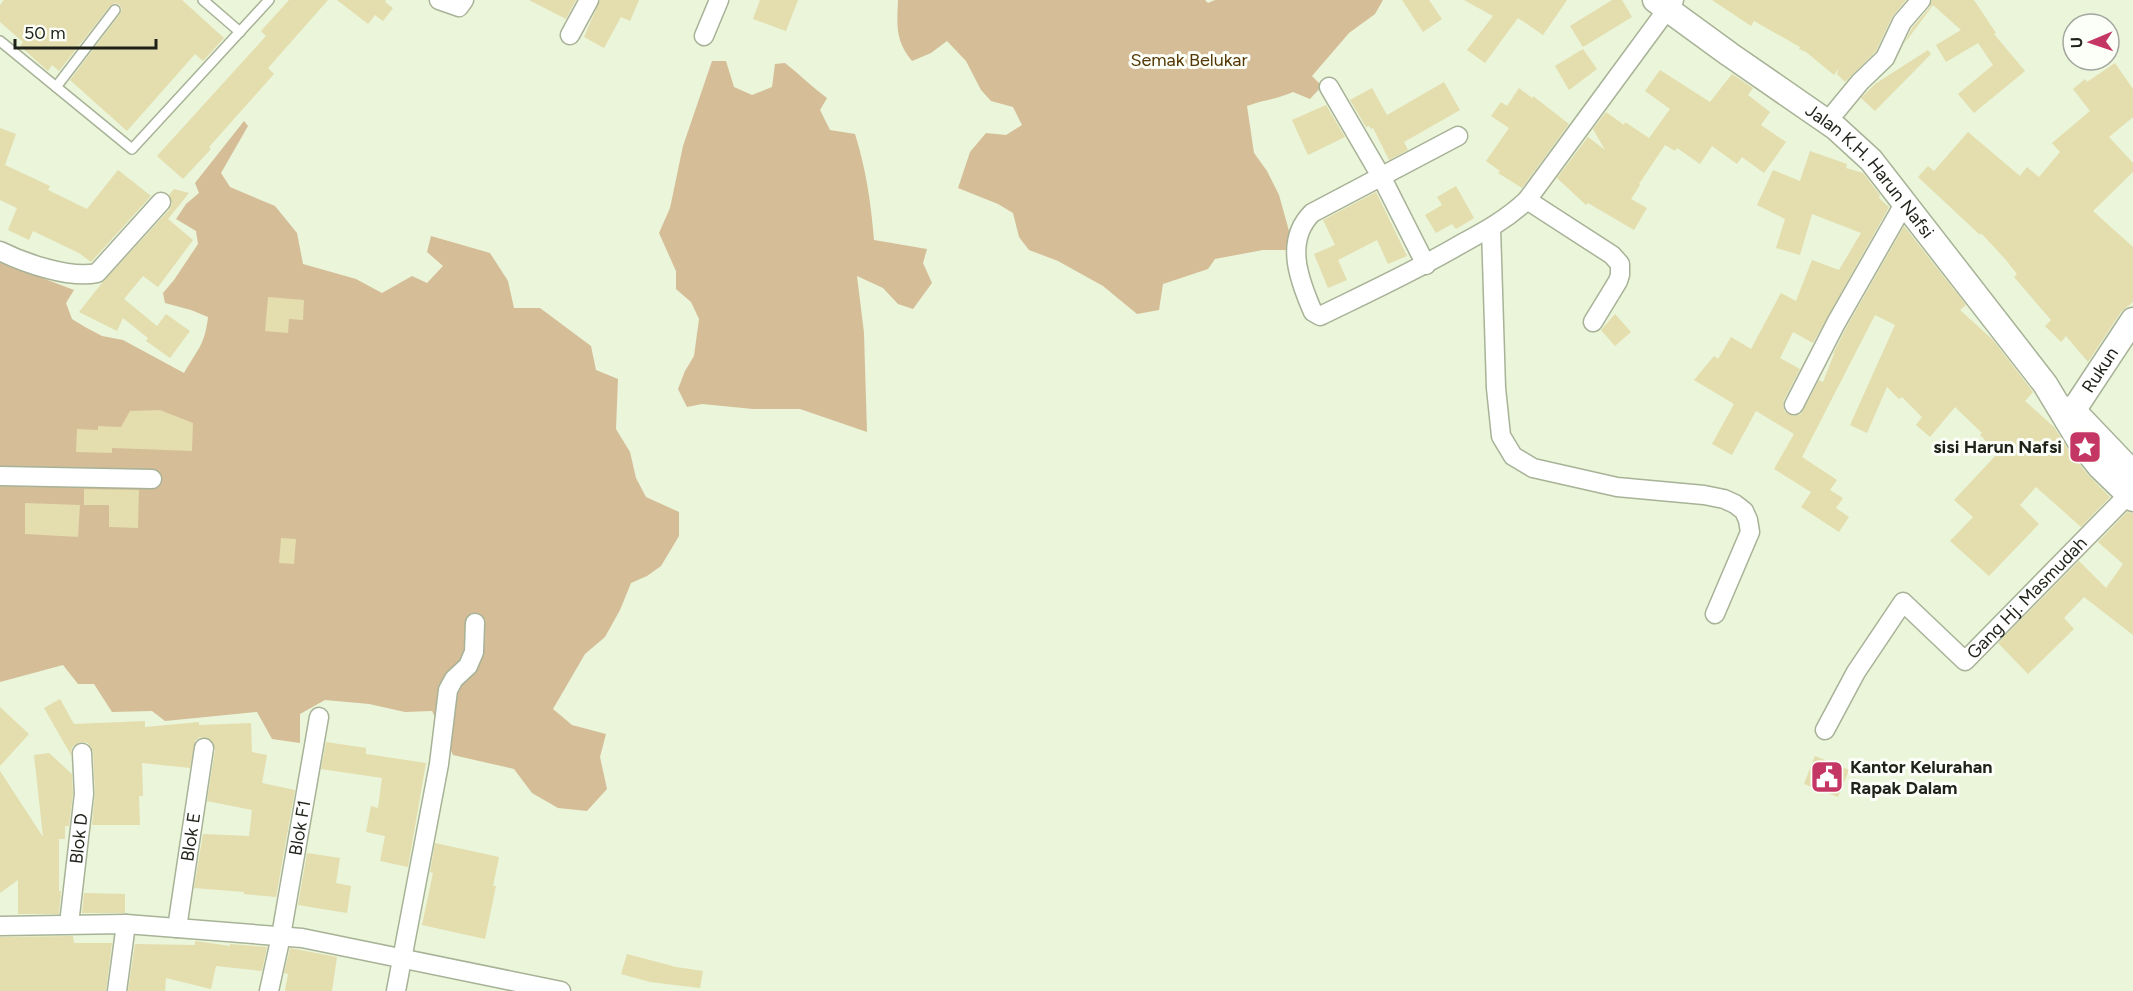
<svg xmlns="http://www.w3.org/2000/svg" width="2133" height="991" viewBox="0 0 2133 991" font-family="Figtree,sans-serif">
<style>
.green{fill:#d5bd98}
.building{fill:#e4ddae}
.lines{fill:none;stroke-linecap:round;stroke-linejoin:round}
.lane-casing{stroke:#a7b297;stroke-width:12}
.street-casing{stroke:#a7b297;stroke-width:21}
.secondary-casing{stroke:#a7b297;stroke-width:27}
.lane{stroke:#fff;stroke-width:9}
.street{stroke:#fff;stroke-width:18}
.secondary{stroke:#fff;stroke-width:24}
.labels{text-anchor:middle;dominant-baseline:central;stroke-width:6;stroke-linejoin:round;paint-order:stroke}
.park-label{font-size:18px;fill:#543804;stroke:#fcfef8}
.street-label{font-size:18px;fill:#1e2218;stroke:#fcfef8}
.poi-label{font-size:18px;font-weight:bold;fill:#1e2218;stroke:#fcfef8;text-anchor:end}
</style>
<rect width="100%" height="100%" fill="#eaf5d9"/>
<g class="green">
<path d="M898,0H1205L1208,3L1215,0H1383L1375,14L1349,33L1312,76L1322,86L1310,99L1293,92C1278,99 1262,100 1247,106L1254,153L1267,171L1279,195L1289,231L1291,250H1263L1215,259L1208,269L1163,284L1159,310L1137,314L1103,286L1058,261L1029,250L1019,237L1013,213L998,204L958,188L970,152L986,133L1006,135L1022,125L1013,107L991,101L981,90L966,61L947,41L931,53L912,61C895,40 897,26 898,0Z"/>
<path d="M712,61H726L734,87L752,95L772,87L775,64L785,63C799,74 812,87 827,98L820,110L830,130L855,134C866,169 871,203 874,240L927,249L923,263L932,283L913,309L898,304L883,288L857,276L864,333L867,432L800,409H753L702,404L687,407L678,389L685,371L694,356L699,319L691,302L676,289V271L659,233L670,208L683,146Z"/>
<path d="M244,121L248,126L221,173L230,187L275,206L297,233L303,264L356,279L382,293L412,276L427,283L443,266L427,252L431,236L490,253L508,281L514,308H540L591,346L596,370L618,379L616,429L630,452L636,478L646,497L679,512V536L661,566L647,576L631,583L620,610L605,637L585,654L553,709L572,725L606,734L600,757L607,789L587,811L558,808L532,793L514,769L453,755L432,711L405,712L369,704L325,700L300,714V743L272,739L257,712L165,721L152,711L112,712L94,684H78L63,665L0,682V262L74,290L66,303L72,319L85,327L102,336L123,340L184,373C197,350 205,345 208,317L191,310L165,303L163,293L174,280L198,244L196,231L176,219L186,204L199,193L195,183Z"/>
</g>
<g class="building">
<polygon points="4,0 182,0 224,38 203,61 195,54 127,131 70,80 120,14 122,10 120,5 115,3 110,6 59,71 52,65 48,71 20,46 23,42 0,22 0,5"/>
<polygon points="289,0 328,0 268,68 274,74 209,147 211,149 183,179 157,156 266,36 261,31"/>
<polygon points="337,0 386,0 385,2 393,8 383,21 375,15 368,24"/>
<polygon points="529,0 576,0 566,19"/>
<polygon points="600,0 639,0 630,21 621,17 604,48 584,37"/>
<polygon points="760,0 798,0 786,31 753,19"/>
<polygon points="1402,0 1429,0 1442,19 1423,32"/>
<polygon points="1464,0 1567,0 1543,35 1518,18 1485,63 1467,50 1493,16"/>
<polygon points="1612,0 1622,0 1632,17 1583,47 1570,26"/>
<polygon points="1712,0 1906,0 1892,17 1876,51 1845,82 1837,74 1839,68 1834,75 1806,52 1799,49 1800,47 1754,21 1751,26"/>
<polygon points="1932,0 1974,0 1996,33 1994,34 2025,71 1974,113 1958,94 1993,65 1978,43 1946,62 1936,45 1961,30 1933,5 1904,44 1912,28 1930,7"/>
<polygon points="1583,49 1597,69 1569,90 1555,66"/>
<polygon points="1928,50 1931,54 1875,111 1861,98 1875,84"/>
<polygon points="2115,63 2133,89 2133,117 2109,137 2133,163 2133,172 2093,211 2133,247 2133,302 2121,312 2088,362 2066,336 2061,342 2045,326 2051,320 2014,277 2017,274 2006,260 1981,233 1980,235 1918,177 1928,166 1934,171 1968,132 2020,176 2027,167 2039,177 2060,152 2052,143 2090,111 2073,89 2085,79 2087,82"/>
<polygon points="1660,70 1710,102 1732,74 1753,88 1748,95 1770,112 1761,125 1786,142 1764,173 1742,157 1737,164 1712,146 1700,164 1677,148 1675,151 1665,145 1639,184 1640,185 1631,199 1647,208 1634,230 1588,203 1586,205 1557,178 1588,137 1605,150 1593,129 1606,112 1624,125 1625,122 1649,138 1670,109 1645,91"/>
<polygon points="1444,82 1460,110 1404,142 1408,150 1389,160 1373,128 1371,129 1369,126 1366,127 1350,100 1372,88 1387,115"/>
<polygon points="1519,88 1532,98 1533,96 1569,124 1522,188 1498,173 1500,171 1486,161 1509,128 1491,116 1501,102 1507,106"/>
<polygon points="1326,105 1345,137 1308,155 1292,120"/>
<polygon points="0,128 16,134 5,165 50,186 48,190 87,209 118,170 151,196 91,262 79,253 33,231 29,240 8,230 17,208 0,200"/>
<polygon points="1810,151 1847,164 1846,168 1863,173 1880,195 1879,198 1889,207 1813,343 1793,332 1780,358 1800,369 1784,400 1783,406 1785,412 1794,416 1801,414 1819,380 1823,382 1834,354 1833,354 1846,328 1904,226 1966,305 1960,310 1993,340 2033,392 2025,401 2054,427 2069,451 2089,476 2110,497 2081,527 2036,487 2020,505 2039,524 1989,576 1950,541 1973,517 1954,500 1998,453 1980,435 1982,433 1955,407 1930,437 1916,425 1922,417 1902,397 1899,399 1887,387 1867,433 1850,425 1895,325 1875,315 1802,457 1837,480 1830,490 1843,498 1836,508 1849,517 1839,532 1801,507 1811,492 1774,469 1794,434 1756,411 1732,455 1712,444 1734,404 1694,380 1714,356 1718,359 1731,337 1751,349 1781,293 1796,301 1812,260 1839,270 1861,233 1812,214 1800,255 1776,248 1785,219 1757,205 1773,170 1800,181"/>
<polygon points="1456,186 1474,218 1456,229 1452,224 1436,233 1425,215 1442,205 1437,197"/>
<polygon points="174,189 189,193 168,219 193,240 158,287 143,276 124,299 157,326 166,314 190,331 170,358 146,341 148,338 123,318 117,331 79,312 102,283 169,210 172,204 169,195"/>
<polygon points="1376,192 1407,256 1388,264 1377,240 1338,260 1347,280 1328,288 1314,254 1335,245 1323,220"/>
<polygon points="268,297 304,300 303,320 289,319 288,333 265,331"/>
<polygon points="1615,314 1631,332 1615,346 1601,330"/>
<polygon points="160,410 193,423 192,451 112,448 112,453 76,452 77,429 98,430 98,426 121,427 130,411"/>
<polygon points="84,489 139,490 138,528 109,527 109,505 84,505"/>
<polygon points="25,503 80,505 78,537 25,534"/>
<polygon points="2127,512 2133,513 2133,635 2084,597 2064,618 2074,629 2028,674 1998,643 2079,561 2106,588 2123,564 2098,542"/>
<polygon points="281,538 296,539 294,564 279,563"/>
<polygon points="60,699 74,724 145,721 145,727 199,722 199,725 251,723 252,752 267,755 262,783 295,790 276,897 244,894 244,892 194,888 203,834 249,836 252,810 207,801 215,750 211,740 200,737 195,741 190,768 142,763 143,796 139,796 140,825 92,825 95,794 93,752 88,743 81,742 72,747 71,755 44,708"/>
<polygon points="0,707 29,734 0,766"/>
<polygon points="326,742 366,748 366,754 426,763 408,867 380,861 385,836 366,832 371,806 378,808 382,778 321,769"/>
<polygon points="49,753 72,774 73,794 69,826 65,826 65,839 59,839 59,891 61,891 59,914 18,914 18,880 0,893 0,771 43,837 34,755"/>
<polygon points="1815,756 1849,770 1838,797 1804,784"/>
<polygon points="435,843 499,857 493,886 496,886 485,939 422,925 433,873 430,872"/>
<polygon points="307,853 340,858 336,883 351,886 347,913 298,905"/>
<polygon points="84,893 125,894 125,913 82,913"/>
<polygon points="73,936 74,943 112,943 106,991 0,991 0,937"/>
<polygon points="195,941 230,946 230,944 267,947 262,971 216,966 211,989 166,978 165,991 128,991 135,944 195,945"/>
<polygon points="290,948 337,957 332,991 285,991 288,974 284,973"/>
<polygon points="627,954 676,967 703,971 700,988 650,982 621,974"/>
</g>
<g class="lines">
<g class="lane-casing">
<g id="lane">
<polyline points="203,0 240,32"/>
<polyline points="0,41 132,149 269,0"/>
<polyline points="56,87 115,10"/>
</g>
</g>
<g class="street-casing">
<g id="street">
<polyline points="439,0 459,7 464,0"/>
<polyline points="570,35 589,0"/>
<polyline points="704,36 719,0"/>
<polyline points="1329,87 1382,178 1426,265"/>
<polyline points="1827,122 1860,82 1885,58 1902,22 1921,0"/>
<path d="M1458,136L1312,213C1284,241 1299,280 1313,312L1320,316C1367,293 1415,271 1461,244C1485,231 1507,219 1527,200L1674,0"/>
<polyline points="1527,200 1612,255 1620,264 1620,275 1618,281 1593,322"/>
<polyline points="1491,228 1496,388 1501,436 1513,456 1533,468 1617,487 1704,495 1724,499 1735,504 1744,511 1748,520 1750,532 1715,614"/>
<path d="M0,251C24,263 70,279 97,273L161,202"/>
<polyline points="1794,405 1836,323 1904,204"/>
<polyline points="0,476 152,479"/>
<path id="s1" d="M1825,730L1856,672L1903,602L1965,661L2128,495"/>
<path id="s2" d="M69,924L84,794L82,753"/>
<polyline points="0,926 126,924 302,938 561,991"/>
<path id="s3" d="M177,928L204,748"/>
<polyline points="117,991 126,924"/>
<path id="s4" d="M269,991L281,936L319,717"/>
<polyline points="396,991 439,764 448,690 454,679 468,666 474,652 475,623"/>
</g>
</g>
<g class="secondary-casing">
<g id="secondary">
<path id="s5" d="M1655,0L1729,54L1836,128L1871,160L2045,384L2080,442L2100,467L2133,499"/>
<polyline points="2071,408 2133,473"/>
<path id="s6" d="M2067,420L2133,320"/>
</g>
</g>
<use href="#lane" class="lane"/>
<use href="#street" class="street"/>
<use href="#secondary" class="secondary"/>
</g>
<defs>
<g id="sight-square" transform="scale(1.725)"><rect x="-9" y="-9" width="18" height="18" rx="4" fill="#c43765" stroke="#fcfef8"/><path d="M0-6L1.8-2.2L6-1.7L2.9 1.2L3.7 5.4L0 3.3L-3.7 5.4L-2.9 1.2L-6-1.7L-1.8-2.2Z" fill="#fff"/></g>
<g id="civic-square" transform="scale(1.725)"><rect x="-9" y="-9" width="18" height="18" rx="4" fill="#c43765" stroke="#fcfef8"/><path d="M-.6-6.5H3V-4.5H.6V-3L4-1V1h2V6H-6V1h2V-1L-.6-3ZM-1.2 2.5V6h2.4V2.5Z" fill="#fff"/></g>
</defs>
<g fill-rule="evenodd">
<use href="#sight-square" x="2085" y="447"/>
<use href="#civic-square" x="1827" y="777"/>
</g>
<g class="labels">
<g class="park-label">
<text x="1189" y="60">Semak Belukar</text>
</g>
<g class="street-label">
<text stroke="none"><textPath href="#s5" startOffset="276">Jalan K.H. Harun Nafsi</textPath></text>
<text stroke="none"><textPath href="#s6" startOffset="60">Rukun</textPath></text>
<text stroke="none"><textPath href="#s1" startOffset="324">Gang Hj. Masmudah</textPath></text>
<text stroke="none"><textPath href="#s4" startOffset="166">Blok F1</textPath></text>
<text stroke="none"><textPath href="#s3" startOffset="92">Blok E</textPath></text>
<text stroke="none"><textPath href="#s2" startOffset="86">Blok D</textPath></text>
</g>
<g class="poi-label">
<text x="2062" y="447">sisi Harun Nafsi</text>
<text x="1850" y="767" text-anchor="start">Kantor Kelurahan<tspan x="1850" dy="21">Rapak Dalam</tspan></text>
</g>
</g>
<g transform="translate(2091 42) rotate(268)"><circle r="28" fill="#fcfef8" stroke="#a3a69e" stroke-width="1.5"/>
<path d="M0-4.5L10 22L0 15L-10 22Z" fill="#c43765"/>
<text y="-9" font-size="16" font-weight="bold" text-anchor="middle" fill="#1e2218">U</text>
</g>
<path d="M15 39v9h141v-9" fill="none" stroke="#1e2218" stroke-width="3"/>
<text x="24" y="39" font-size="18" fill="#1e2218" stroke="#fcfef8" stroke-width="4.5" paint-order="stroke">50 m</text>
</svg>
